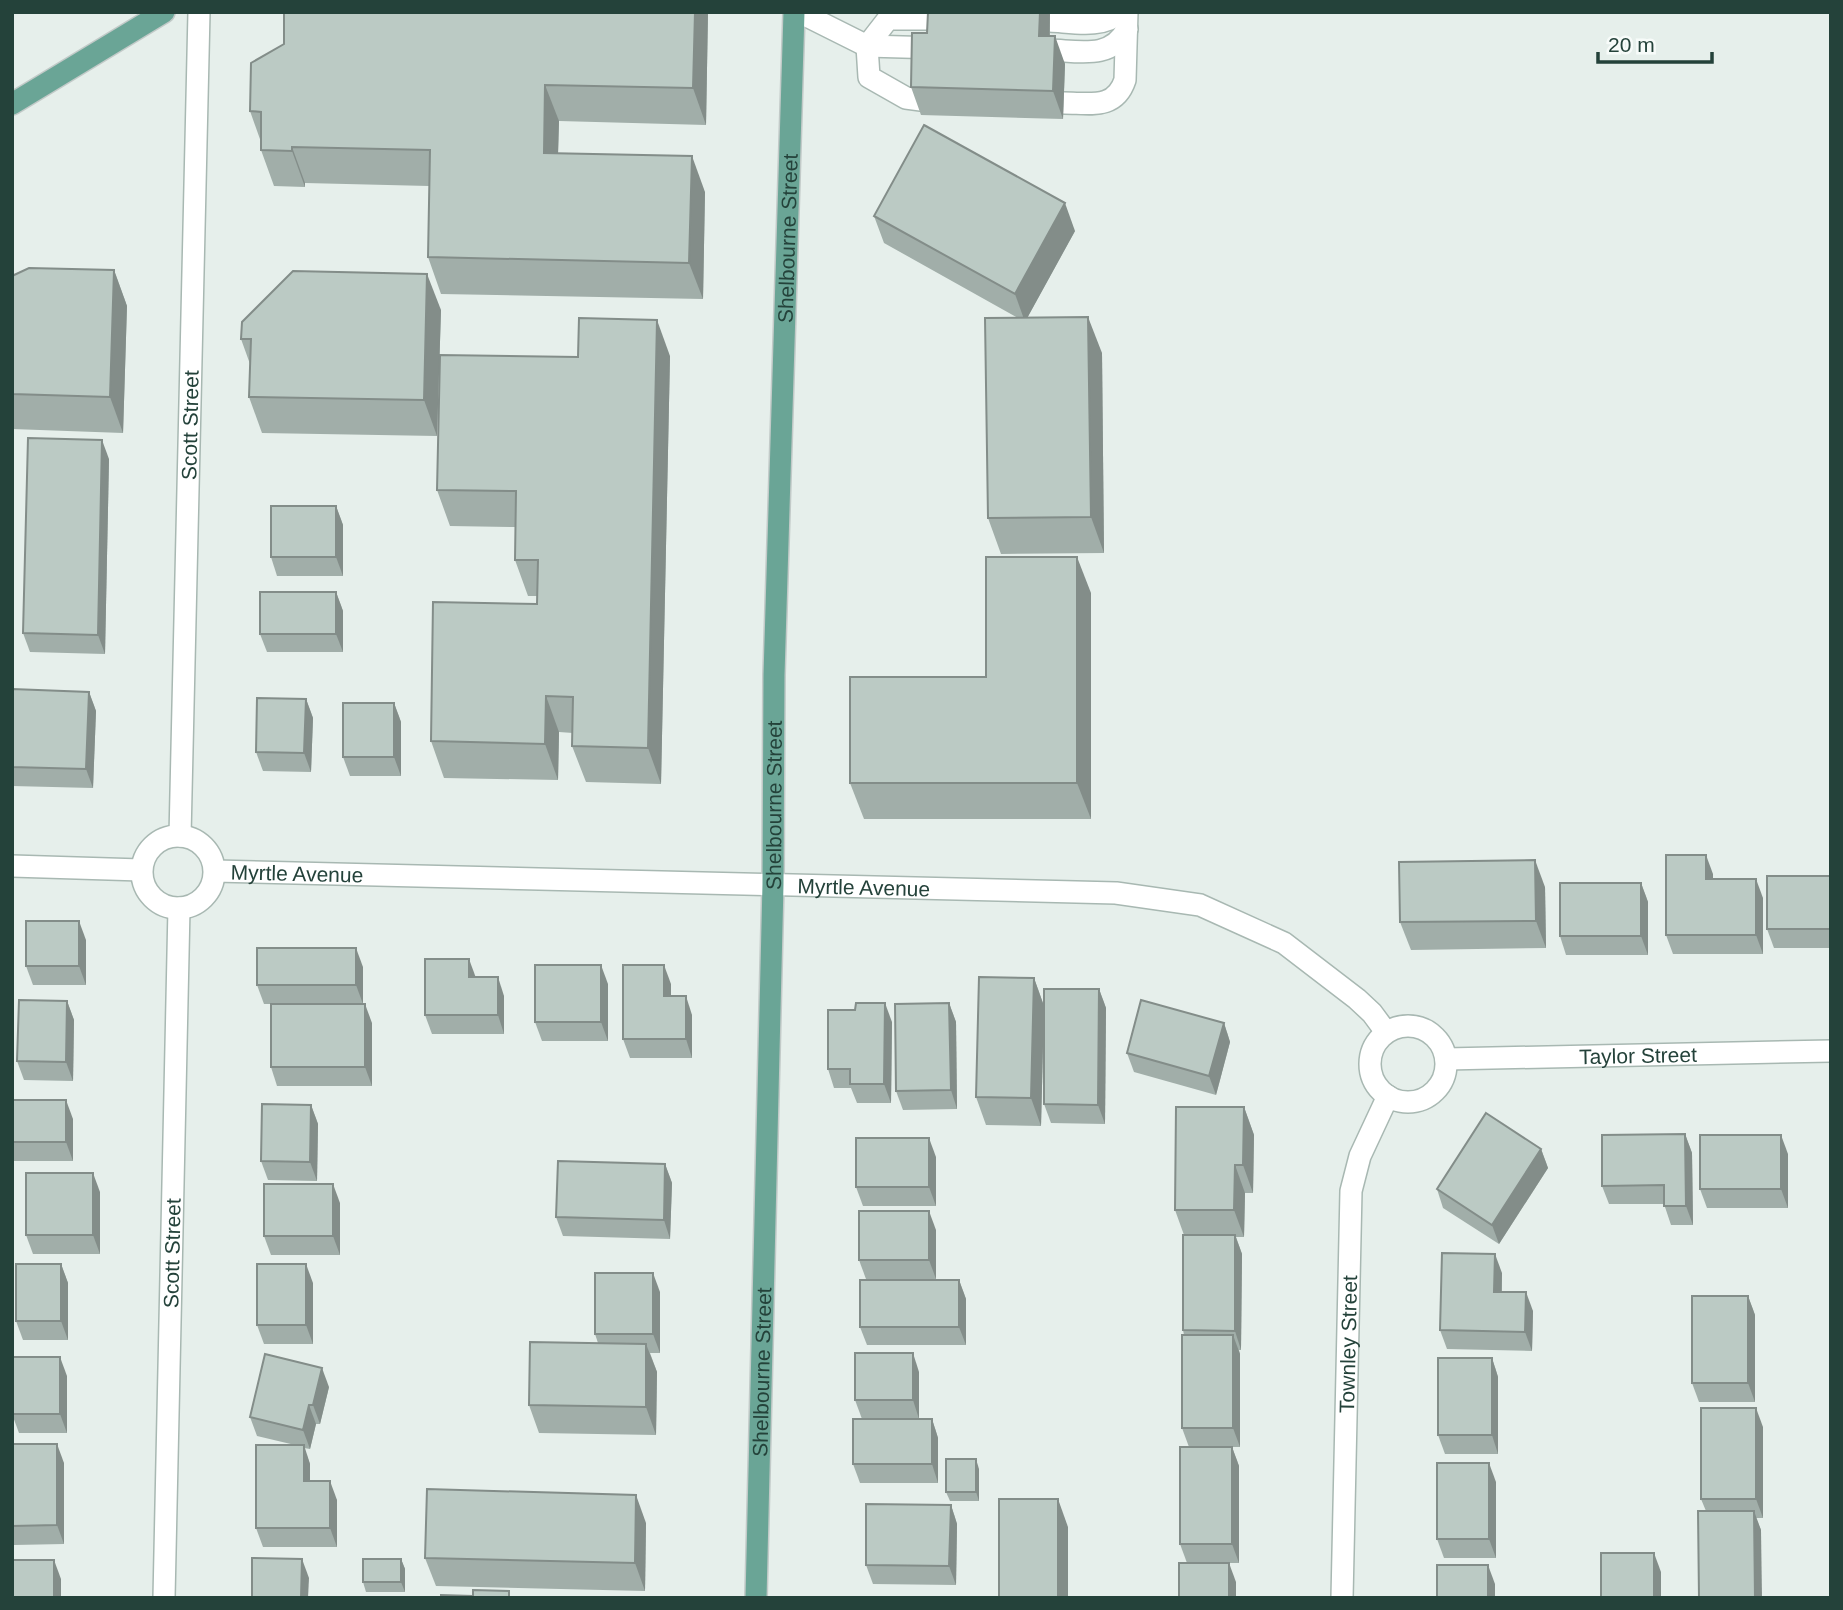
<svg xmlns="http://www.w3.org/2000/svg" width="1843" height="1610" viewBox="0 0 1843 1610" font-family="Helvetica,sans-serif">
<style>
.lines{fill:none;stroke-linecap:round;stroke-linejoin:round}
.minor-casing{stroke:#a8b8b2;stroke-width:24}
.major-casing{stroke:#c2cac8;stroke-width:24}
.minor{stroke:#fff;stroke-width:21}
.major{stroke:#6aa596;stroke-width:21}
.wall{fill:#a1aea9}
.shaded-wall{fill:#838d89}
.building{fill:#bbcac4;stroke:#838d89;stroke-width:2}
.labels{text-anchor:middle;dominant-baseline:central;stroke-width:5;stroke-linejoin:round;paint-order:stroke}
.street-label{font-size:21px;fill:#24423a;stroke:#f7fbf9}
</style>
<rect width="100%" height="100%" fill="#e6efeb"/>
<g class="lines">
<g class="minor-casing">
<g id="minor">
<polyline points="799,12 867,46 938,48"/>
<path d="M1050,21C1072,22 1103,29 1120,12"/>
<path d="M1050,50C1079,51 1111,60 1127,29"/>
<polyline points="921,100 906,98 869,77 867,46 888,19 938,19"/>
<path d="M1064,103C1090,103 1115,110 1125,80L1127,12"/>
<circle cx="178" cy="872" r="36"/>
<path id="s1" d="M180,836L199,12"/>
<polyline points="12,866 141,870"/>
<path id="s2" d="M215,871L1116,893L1200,905L1284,943L1357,999L1372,1013L1386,1032"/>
<circle cx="1408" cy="1064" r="38"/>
<path id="s3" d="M1446,1059L1831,1051"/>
<path id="s4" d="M164,1598L179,908"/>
<path id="s5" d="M1342,1598L1351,1191L1360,1156L1388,1096"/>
</g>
</g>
<g class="major-casing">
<g id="major">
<polyline points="12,104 164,12"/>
<path id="s6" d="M756,1598L773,884L774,675L794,12"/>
</g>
</g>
<use href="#minor" class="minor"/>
<use href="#major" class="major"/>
</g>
<g class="wall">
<polygon points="708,12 706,125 559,121 558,153 705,192 703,299 441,294 428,257 429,186 305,183 305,187 274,186 261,150 261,142 250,111"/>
<polygon points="1050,12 1050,36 1065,64 1063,119 921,115 911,87 927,33"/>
<polygon points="874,216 1075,231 1027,318 1102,353 1104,553 1001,554 988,518 1018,318 884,243"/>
<polygon points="114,270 127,306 123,433 12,429 12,276"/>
<polygon points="441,310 437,436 262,433 249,397 250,364 241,339"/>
<polygon points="670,356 661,784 586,782 572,746 573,733 559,732 558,780 444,778 431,741 537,604 537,596 528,596 515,560 516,527 450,526 437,490 578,357"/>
<polygon points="109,459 105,654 30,652 23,633"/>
<polygon points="336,506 343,525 343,576 277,576 271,557"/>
<polygon points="336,592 343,611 343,652 267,652 260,634"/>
<polygon points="1091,593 1091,819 864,819 850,783"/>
<polygon points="12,689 89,692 96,711 93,788 12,786"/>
<polygon points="306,699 313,718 311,772 263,771 256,752"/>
<polygon points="394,703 401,722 401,776 350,776 343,757"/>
<polygon points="1713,874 1713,879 1763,898 1763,954 1673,954 1666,935"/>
<polygon points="1831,876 1831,948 1774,948 1767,929"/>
<polygon points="1641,883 1648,902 1648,955 1566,955 1560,936"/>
<polygon points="1545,887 1546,948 1411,950 1400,922"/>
<polygon points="86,940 86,985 33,985 26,966"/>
<polygon points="363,967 363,1004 264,1004 257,985"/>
<polygon points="476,977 504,996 504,1034 432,1034 425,1015"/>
<polygon points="1034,978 1044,1006 1041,1126 986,1125 976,1097"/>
<polygon points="608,984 608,1041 542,1041 535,1022"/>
<polygon points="671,984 671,996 692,1015 692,1058 630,1058 623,1039"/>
<polygon points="1099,989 1106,1008 1105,1124 1051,1123 1044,1104"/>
<polygon points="67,1001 74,1020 73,1081 24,1080 17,1061"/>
<polygon points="949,1003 956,1022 957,1109 903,1110 896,1091"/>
<polygon points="892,1022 891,1103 857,1103 851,1088 834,1088 828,1069"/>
<polygon points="372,1023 372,1086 277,1086 271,1067"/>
<polygon points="1224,1023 1230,1042 1216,1095 1134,1072 1127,1053"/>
<polygon points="12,1100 73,1119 73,1161 12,1161"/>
<polygon points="311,1105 318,1124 317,1181 268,1180 261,1161"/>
<polygon points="1244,1107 1254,1135 1253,1193 1245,1193 1244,1237 1236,1237 1242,1254 1241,1350 1239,1350 1240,1354 1240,1447 1189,1447 1182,1428 1184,1335 1183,1330 1184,1235 1175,1210"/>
<polygon points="1685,1134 1692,1153 1693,1225 1671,1225 1664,1204 1609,1204 1602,1186"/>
<polygon points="1541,1149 1548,1168 1499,1244 1443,1208 1437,1189"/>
<polygon points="1788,1154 1788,1208 1707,1208 1700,1189"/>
<polygon points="936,1157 936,1206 863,1206 856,1187"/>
<polygon points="665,1164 672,1183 670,1239 563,1236 556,1217"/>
<polygon points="100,1192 100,1254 33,1254 26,1235"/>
<polygon points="340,1203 340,1255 271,1255 264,1236"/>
<polygon points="936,1230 936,1279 866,1279 859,1260"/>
<polygon points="61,1264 68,1283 68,1340 23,1340 16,1321"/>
<polygon points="1502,1273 1502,1292 1533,1311 1532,1351 1447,1349 1440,1330"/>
<polygon points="959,1280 966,1299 966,1345 867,1345 860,1327"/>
<polygon points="313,1283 313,1344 264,1344 257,1325"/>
<polygon points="660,1292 660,1353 650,1353 657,1372 656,1435 539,1433 529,1405 598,1343 595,1334"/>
<polygon points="1748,1296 1755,1315 1755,1402 1699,1402 1692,1383"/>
<polygon points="1492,1358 1498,1377 1498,1454 1445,1454 1438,1435"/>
<polygon points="919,1372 919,1419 862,1419 855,1400"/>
<polygon points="67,1376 67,1433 19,1433 12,1414"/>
<polygon points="329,1387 320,1424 316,1424 310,1449 304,1448 310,1464 310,1481 337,1500 337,1547 263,1547 256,1528 295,1445 257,1436 250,1417"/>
<polygon points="932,1419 938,1438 938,1483 860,1483 853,1464"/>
<polygon points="1763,1427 1763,1518 1756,1518 1761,1530 1706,1511 1701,1499"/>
<polygon points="12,1444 64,1463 64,1544 14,1545 12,1541"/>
<polygon points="1232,1447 1239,1466 1239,1563 1187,1563 1180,1544"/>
<polygon points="979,1469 979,1501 950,1501 946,1492"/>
<polygon points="1496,1482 1496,1558 1444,1558 1437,1539"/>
<polygon points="951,1505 957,1524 956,1585 873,1584 866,1565"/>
<polygon points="646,1523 645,1591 436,1586 425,1558"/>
<polygon points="401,1559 405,1569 405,1592 366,1592 363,1582"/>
</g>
<g class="shaded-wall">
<polygon points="695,12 708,12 706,125 693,88"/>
<polygon points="1040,12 1050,12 1049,64 1039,36"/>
<polygon points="1055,36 1065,64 1063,119 1053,91"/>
<polygon points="545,85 559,121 557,189 544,153"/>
<polygon points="292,147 305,183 305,187 292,151"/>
<polygon points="692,156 705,192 703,299 689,263"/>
<polygon points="1065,203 1075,231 1025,322 1015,294"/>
<polygon points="114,270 127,306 123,433 110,397"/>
<polygon points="427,274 441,310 437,436 424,400"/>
<polygon points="1088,317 1102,353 1104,553 1091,517"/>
<polygon points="657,320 670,356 661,784 648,748"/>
<polygon points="102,440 109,459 105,654 98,635"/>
<polygon points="336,506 343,525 343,576 336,557"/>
<polygon points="1077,557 1091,593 1091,819 1077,783"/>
<polygon points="336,592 343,611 343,652 336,634"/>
<polygon points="89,692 96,711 93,788 86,769"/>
<polygon points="546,696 559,732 558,780 545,744"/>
<polygon points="306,699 313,718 311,772 304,753"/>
<polygon points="394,703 401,722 401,776 394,757"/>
<polygon points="1706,855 1713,874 1713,898 1706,879"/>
<polygon points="1535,860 1545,887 1546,948 1536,921"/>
<polygon points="1756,879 1763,898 1763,954 1756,935"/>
<polygon points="1641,883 1648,902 1648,955 1641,936"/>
<polygon points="79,921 86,940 86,985 79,966"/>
<polygon points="356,948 363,967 363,1004 356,985"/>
<polygon points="469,959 476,978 469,977"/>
<polygon points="601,965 608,984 608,1041 601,1022"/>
<polygon points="664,965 671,984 671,1015 664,996"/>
<polygon points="498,977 504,996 504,1034 498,1015"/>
<polygon points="1034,978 1044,1006 1041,1126 1031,1098"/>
<polygon points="1099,989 1106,1008 1105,1124 1098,1105"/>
<polygon points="686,996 692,1015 692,1058 686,1039"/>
<polygon points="67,1001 74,1020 73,1081 66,1062"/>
<polygon points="885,1003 892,1022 891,1103 884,1084"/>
<polygon points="949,1003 956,1022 957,1109 951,1090"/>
<polygon points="365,1004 372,1023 372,1086 365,1067"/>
<polygon points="1224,1023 1230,1042 1216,1095 1209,1076"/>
<polygon points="66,1100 73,1119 73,1161 66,1142"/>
<polygon points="311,1105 318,1124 317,1181 310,1162"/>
<polygon points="1244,1107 1254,1135 1253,1193 1243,1165"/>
<polygon points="1685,1134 1692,1153 1693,1225 1686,1206"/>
<polygon points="1781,1135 1788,1154 1788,1208 1781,1189"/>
<polygon points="929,1138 936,1157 936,1206 929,1187"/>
<polygon points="1541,1149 1548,1168 1499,1244 1492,1225"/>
<polygon points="665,1164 672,1183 670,1239 664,1220"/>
<polygon points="1235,1165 1245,1193 1244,1237 1234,1210"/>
<polygon points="93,1173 100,1192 100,1254 93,1235"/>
<polygon points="333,1184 340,1203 340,1255 333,1236"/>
<polygon points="929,1211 936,1230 936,1279 929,1260"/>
<polygon points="1235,1235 1242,1254 1241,1350 1235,1331"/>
<polygon points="1495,1254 1502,1273 1501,1311 1494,1292"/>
<polygon points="61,1264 68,1283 68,1340 61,1321"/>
<polygon points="306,1264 313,1283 313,1344 306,1325"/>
<polygon points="653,1273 660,1292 660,1353 653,1334"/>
<polygon points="959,1280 966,1299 966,1345 959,1327"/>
<polygon points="1526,1292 1533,1311 1532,1351 1525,1332"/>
<polygon points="1748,1296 1755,1315 1755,1402 1748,1383"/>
<polygon points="1233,1335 1240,1354 1240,1447 1233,1428"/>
<polygon points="646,1344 657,1372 656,1435 646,1407"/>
<polygon points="913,1353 919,1372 919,1419 913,1400"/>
<polygon points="60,1357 67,1376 67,1433 60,1414"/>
<polygon points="1492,1358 1498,1377 1498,1454 1492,1435"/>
<polygon points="322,1368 329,1387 320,1424 313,1405"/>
<polygon points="309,1405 316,1424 310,1449 303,1430"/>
<polygon points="1756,1408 1763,1427 1763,1518 1756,1499"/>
<polygon points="932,1419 938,1438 938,1483 932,1464"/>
<polygon points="57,1444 64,1463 64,1544 57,1525"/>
<polygon points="304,1445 310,1464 310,1500 304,1481"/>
<polygon points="1232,1447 1239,1466 1239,1563 1232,1544"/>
<polygon points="976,1459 979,1469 979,1501 976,1492"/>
<polygon points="1489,1463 1496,1482 1496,1558 1489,1539"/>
<polygon points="330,1481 337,1500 337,1547 330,1528"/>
<polygon points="636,1495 646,1523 645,1591 635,1563"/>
<polygon points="1058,1499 1068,1527 1068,1598 1058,1598"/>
<polygon points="951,1505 957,1524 956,1585 949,1566"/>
<polygon points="1754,1511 1761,1530 1762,1598 1755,1598"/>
<polygon points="1654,1553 1661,1572 1661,1598 1654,1598"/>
<polygon points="302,1559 309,1578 308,1598 301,1598"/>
<polygon points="401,1559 405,1569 405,1592 401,1582"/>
<polygon points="54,1560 61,1579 61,1598 54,1598"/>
<polygon points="1229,1563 1236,1582 1236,1598 1229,1598"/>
<polygon points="1488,1565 1495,1584 1495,1598 1488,1598"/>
</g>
<g class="building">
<polygon points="284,12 695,12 693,88 545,85 544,153 692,156 689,263 428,257 430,150 292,147 292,151 261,150 261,112 250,111 251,63 284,44"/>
<polygon points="928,12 1040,12 1039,36 1055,36 1053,91 911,87 912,33 927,33"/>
<polygon points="924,125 1065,203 1015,294 874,216"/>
<polygon points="29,268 114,270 110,397 12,394 12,276"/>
<polygon points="293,271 427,274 424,400 249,397 251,339 241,339 242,322"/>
<polygon points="1088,317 1091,517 988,518 985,318"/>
<polygon points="579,318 657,320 648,748 572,746 573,697 546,696 545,744 431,741 433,602 537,604 538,560 515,560 516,491 437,490 440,355 578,357"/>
<polygon points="28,438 102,440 98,635 23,633"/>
<rect x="271" y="506" width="65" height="51"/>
<polygon points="986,557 1077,557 1077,783 850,783 850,677 986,677"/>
<rect x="260" y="592" width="76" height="42"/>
<polygon points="12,689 89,692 86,769 12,767"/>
<polygon points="257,698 306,699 304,753 256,752"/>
<rect x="343" y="703" width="51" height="54"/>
<polygon points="1666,855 1706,855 1706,879 1756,879 1756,935 1666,935"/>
<polygon points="1535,860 1536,921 1400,922 1399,862"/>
<rect x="1767" y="876" width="64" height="53"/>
<rect x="1560" y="883" width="81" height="53"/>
<rect x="26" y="921" width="53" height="45"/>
<rect x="257" y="948" width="99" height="37"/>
<polygon points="425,959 469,959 469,977 498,977 498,1015 425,1015"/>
<rect x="535" y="965" width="66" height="57"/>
<polygon points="623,965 664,965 664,996 686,996 686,1039 623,1039"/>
<polygon points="979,977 1034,978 1031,1098 976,1097"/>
<polygon points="1044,989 1099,989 1098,1105 1044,1104"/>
<polygon points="19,1000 67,1001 66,1062 17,1061"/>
<polygon points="1141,1000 1224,1023 1209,1076 1127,1053"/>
<polygon points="856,1003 885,1003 884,1084 850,1084 850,1069 828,1069 828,1010 855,1010"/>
<polygon points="949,1003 951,1090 896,1091 895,1004"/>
<rect x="271" y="1004" width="94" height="63"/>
<rect x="12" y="1100" width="54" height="42"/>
<polygon points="262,1104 311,1105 310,1162 261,1161"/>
<polygon points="1176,1107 1244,1107 1243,1165 1235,1165 1234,1210 1175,1210"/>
<polygon points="1486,1113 1541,1149 1492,1225 1437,1189"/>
<polygon points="1685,1134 1686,1206 1664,1206 1664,1185 1602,1186 1602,1135"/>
<rect x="1700" y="1135" width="81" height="54"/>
<rect x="856" y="1138" width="73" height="49"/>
<polygon points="558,1161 665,1164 664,1220 556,1217"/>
<rect x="26" y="1173" width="67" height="62"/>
<rect x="264" y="1184" width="69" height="52"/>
<rect x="859" y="1211" width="70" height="49"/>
<polygon points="1183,1235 1235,1235 1235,1331 1183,1330"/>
<polygon points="1442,1253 1495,1254 1494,1292 1526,1292 1525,1332 1440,1330"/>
<rect x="16" y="1264" width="45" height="57"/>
<rect x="257" y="1264" width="49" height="61"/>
<rect x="595" y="1273" width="58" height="61"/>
<rect x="860" y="1280" width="99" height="47"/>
<rect x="1692" y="1296" width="56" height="87"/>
<rect x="1182" y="1335" width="51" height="93"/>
<polygon points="530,1342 646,1344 646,1407 529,1405"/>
<rect x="855" y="1353" width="58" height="47"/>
<polygon points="265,1354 322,1368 313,1405 309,1405 303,1430 250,1417"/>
<rect x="12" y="1357" width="48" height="57"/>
<rect x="1438" y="1358" width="54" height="77"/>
<rect x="1701" y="1408" width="55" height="91"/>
<rect x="853" y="1419" width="79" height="45"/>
<polygon points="12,1444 57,1444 57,1525 12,1526"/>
<polygon points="256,1445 304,1445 304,1481 330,1481 330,1528 256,1528"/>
<rect x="1180" y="1447" width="52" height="97"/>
<rect x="946" y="1459" width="30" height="33"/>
<rect x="1437" y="1463" width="52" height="76"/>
<polygon points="427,1489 636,1495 635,1563 425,1558"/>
<rect x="999" y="1499" width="59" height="99"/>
<polygon points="866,1504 951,1505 949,1566 866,1565"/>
<polygon points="1698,1511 1754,1511 1755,1598 1699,1598"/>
<rect x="1601" y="1553" width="53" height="45"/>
<polygon points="252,1558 302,1559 301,1598 252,1598"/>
<rect x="363" y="1559" width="38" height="23"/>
<rect x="12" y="1560" width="42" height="38"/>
<rect x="1179" y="1563" width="50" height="35"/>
<rect x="1437" y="1565" width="51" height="33"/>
<polygon points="473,1590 509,1591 509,1598 520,1598 441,1598 441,1595 473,1596"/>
</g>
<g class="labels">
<g class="street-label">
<text stroke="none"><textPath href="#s6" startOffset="1360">Shelbourne Street</textPath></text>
<text stroke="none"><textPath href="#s1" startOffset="411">Scott Street</textPath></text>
<text stroke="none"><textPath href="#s6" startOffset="793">Shelbourne Street</textPath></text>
<text stroke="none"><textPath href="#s2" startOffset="82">Myrtle Avenue</textPath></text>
<text stroke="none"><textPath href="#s2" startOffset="649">Myrtle Avenue</textPath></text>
<text stroke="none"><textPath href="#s3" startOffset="192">Taylor Street</textPath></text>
<text stroke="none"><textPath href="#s4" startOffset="345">Scott Street</textPath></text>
<text stroke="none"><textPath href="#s5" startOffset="254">Townley Street</textPath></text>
<text stroke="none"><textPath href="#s6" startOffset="226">Shelbourne Street</textPath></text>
</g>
</g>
<rect width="1843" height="1610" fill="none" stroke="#24423a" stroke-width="28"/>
<path d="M1598 52v10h114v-10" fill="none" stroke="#24423a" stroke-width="3.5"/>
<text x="1608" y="52" font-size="21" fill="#24423a" stroke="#f7fbf9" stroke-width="5" paint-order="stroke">20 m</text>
</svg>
